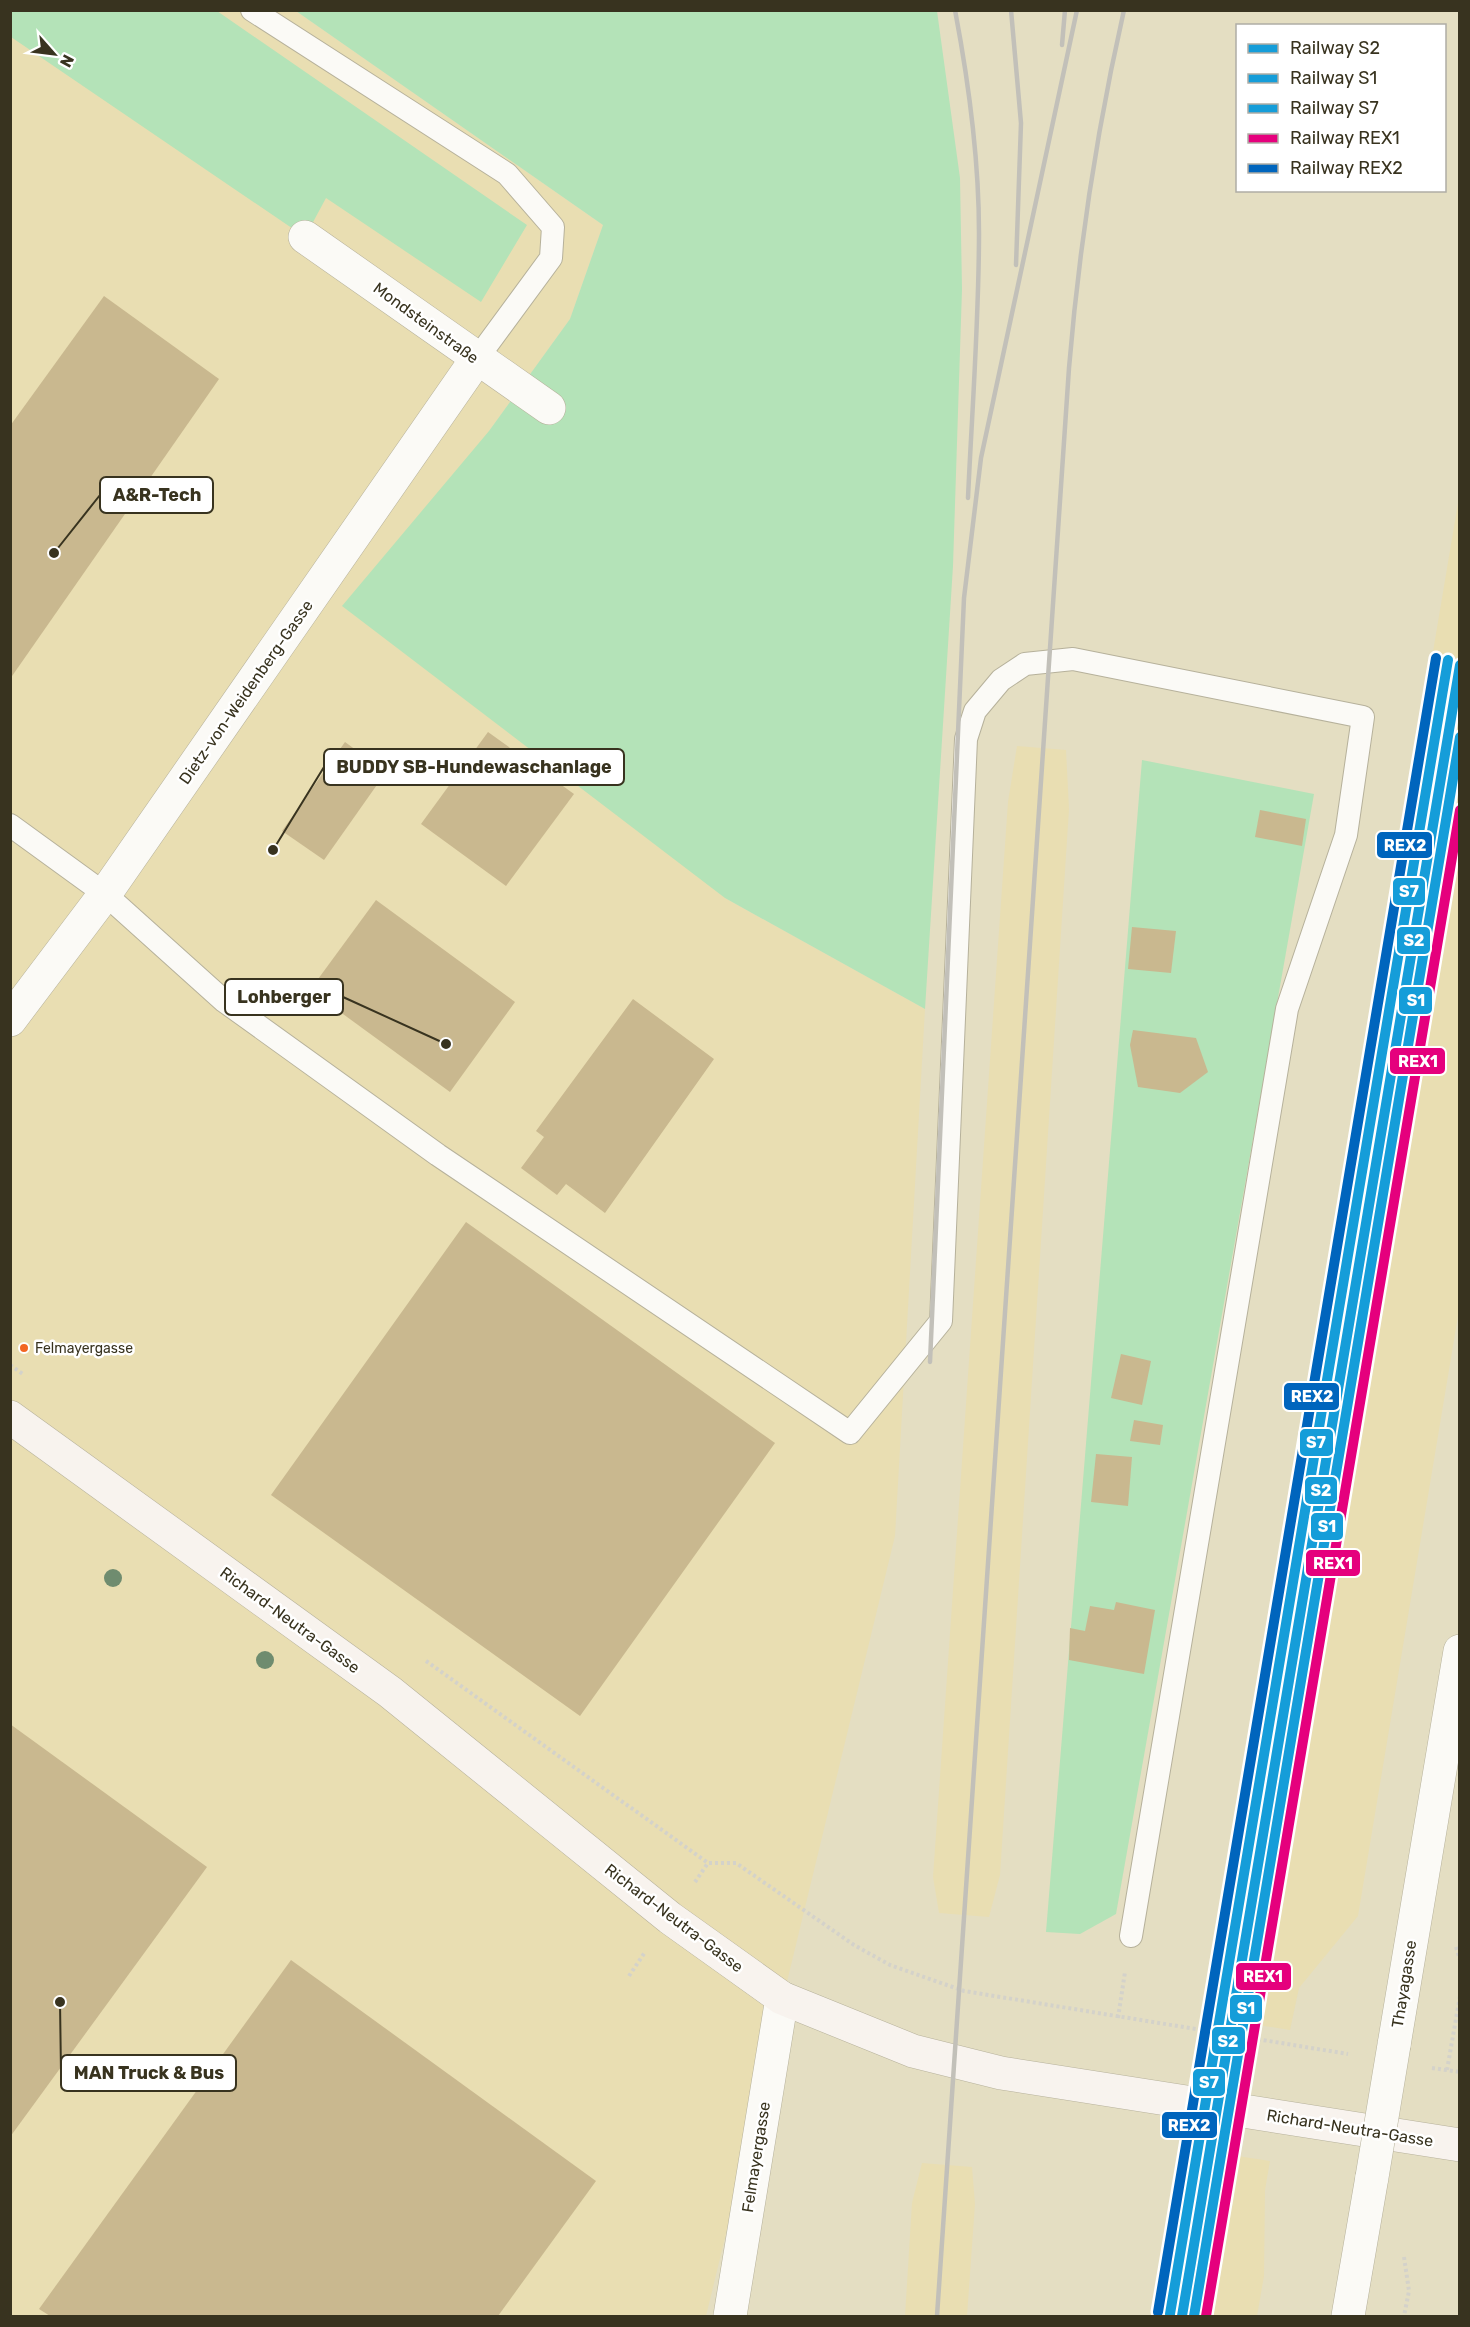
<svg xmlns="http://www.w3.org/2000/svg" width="1470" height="2327" viewBox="0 0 1470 2327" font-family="Rubik,sans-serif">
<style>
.built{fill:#e9deb2}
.green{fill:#b4e3b8}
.building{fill:#c9b88f}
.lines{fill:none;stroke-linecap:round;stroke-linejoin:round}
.lane-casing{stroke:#b6b19b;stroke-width:24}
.street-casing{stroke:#b6b19b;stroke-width:34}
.secondary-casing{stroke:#b6b19b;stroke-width:34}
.path{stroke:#d4d2ca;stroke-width:4;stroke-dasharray:3 3;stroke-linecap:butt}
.lane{stroke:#fbfaf6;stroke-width:22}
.street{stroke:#fbfaf6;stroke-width:33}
.secondary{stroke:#f8f3ee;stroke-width:33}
.rail{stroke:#c2c0b9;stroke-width:4.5}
.street-bridge-casing{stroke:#b6b19b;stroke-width:34;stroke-linecap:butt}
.street-bridge{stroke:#fbfaf6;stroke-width:33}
.rail-1-casing{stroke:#fff;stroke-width:15}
.rail-2-casing{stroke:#fff;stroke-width:15}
.rail-3-casing{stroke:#fff;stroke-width:15}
.rail-4-casing{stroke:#fff;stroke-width:15}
.rail-5-casing{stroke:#fff;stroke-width:15}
.rail-1{stroke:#159dd9;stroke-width:10}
.rail-2{stroke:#159dd9;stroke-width:10}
.rail-3{stroke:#159dd9;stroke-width:10}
.rail-4{stroke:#e5007d;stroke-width:10}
.rail-5{stroke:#0065bd;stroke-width:10}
.tree{fill:#6f8c6f}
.bus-dot{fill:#f26522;stroke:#fff;stroke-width:2}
.labels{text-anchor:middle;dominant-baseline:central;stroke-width:5;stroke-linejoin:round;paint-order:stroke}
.bus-label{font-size:14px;fill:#38331f;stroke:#fff;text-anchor:start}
.street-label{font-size:16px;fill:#38331f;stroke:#fff}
.leader{fill:none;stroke:#38331f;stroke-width:2}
.callout-dot{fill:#38331f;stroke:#fff;stroke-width:2}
.callout{fill:#fff;stroke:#38331f;stroke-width:2}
.callout-label{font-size:18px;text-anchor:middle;font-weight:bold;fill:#38331f}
.line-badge{stroke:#fff;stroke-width:2}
.badge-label{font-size:16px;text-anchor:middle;font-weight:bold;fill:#fff}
</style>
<rect width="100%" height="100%" fill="#e4dec2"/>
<g class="built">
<polygon points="11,11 296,11 603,225 570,319 489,431 725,898 925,1009 895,1536 706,2316 11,2316"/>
<polygon points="1459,497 1459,1310 1358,1916 1299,1988 1290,2030 1207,2017 1216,1942"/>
<polygon points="1017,746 1066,750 1069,809 1000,1875 989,1917 939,1913 933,1877 1008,802"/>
<polygon points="1186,2148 1270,2161 1265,2190 1264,2276 1257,2316 1150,2316 1166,2226 1180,2186"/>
<polygon points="922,2163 972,2167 975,2204 967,2316 905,2316 912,2203"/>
</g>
<g class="green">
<polygon points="10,11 217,11 527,225 481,302 326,198 305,237 11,37"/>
<polygon points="296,11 937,11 960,178 962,289 953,566 925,1009 725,898 342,606 489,431 570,319 603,225"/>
<polygon points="1142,760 1314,794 1116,1914 1080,1934 1046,1932"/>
</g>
<g class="building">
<polygon points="104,296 219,379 10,679 10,426"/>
<polygon points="488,732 574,794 506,886 421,824"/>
<polygon points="345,742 386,772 324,860 282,831"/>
<polygon points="1260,810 1306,819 1302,846 1255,837"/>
<polygon points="376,900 515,1002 450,1092 310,990"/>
<polygon points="1132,927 1176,931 1171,973 1128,969"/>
<polygon points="633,999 714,1059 605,1213 566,1184 557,1195 521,1168 544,1137 536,1131"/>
<polygon points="1133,1030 1196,1038 1208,1072 1180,1093 1138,1087 1130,1045"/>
<polygon points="466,1222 775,1443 580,1716 271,1495"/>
<polygon points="1121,1354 1151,1361 1142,1405 1111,1398"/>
<polygon points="1134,1420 1163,1425 1160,1445 1130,1441"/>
<polygon points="1096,1454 1132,1457 1128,1506 1091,1502"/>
<polygon points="1116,1602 1155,1610 1144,1674 1069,1660 1070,1628 1085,1631 1090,1606 1114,1610"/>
<polygon points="10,1724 207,1867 10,2137"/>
<polygon points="291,1960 596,2181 498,2316 50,2316 39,2309"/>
</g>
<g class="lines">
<g class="lane-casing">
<g id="lane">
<polyline points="252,10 507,174 553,227 551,258 476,360"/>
<polyline points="10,825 105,894 224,1001 438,1155 850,1433 941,1321 966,739 975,711 1001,680 1025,664 1073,659 1363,717 1346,835 1287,1009 1131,1936"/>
</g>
</g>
<g class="street-casing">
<g id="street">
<polyline points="305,237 549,408"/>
<polyline points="10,1020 105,894 476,360"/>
<polyline points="1394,2045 1460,1651"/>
<polyline points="730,2316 782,1998"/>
<polyline points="1348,2316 1372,2177"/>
</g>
</g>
<g class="secondary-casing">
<polyline id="secondary" points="10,1417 390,1692 670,1918 782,1998 913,2051 1001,2073 1460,2145"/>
</g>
<g class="path">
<polyline points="10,1365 24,1375"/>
<polyline points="426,1661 708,1863"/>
<polyline points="695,1882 708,1863 736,1863 854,1945 890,1965 964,1991 1348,2054"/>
<polyline points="1456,1947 1460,1960"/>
<polyline points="629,1976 645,1952"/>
<polyline points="1118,2018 1125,1972"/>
<polyline points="1432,2068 1460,2072"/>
<polyline points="1447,2070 1460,1996"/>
<polyline points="1404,2257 1409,2291 1404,2316"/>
</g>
<use href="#lane" class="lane"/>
<use href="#street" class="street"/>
<use href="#secondary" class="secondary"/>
<g class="rail">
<path d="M955,10C969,84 979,158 979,233C979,321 972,410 968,498"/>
<polyline points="1011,10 1021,123 1016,265"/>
<polyline points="1062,45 1065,10"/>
<polyline points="930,1362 964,598 981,458 1077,10"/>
<path d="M937,2316L1069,368C1079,248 1097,129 1124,10"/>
</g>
<g class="street-bridge-casing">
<polyline id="street-bridge" points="1372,2177 1394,2045"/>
</g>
<use href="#street-bridge" class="street-bridge"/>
<g class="rail-1-casing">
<polyline id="rail-1" points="1182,2316 1460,665"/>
</g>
<g class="rail-2-casing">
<polyline id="rail-2" points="1194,2316 1460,737"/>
</g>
<g class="rail-3-casing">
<polyline id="rail-3" points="1170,2314 1448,660"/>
</g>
<g class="rail-4-casing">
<polyline id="rail-4" points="1206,2316 1460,810"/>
</g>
<g class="rail-5-casing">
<polyline id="rail-5" points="1158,2312 1436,658"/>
</g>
<use href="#rail-1" class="rail-1"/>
<use href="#rail-2" class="rail-2"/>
<use href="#rail-3" class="rail-3"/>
<use href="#rail-4" class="rail-4"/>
<use href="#rail-5" class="rail-5"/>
</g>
<g class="tree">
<circle cx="113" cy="1578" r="9"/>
<circle cx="265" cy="1660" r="9"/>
</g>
<circle class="bus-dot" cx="24" cy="1348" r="5"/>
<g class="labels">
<g class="bus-label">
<text x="35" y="1348">Felmayergasse</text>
</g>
<g class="street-label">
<text transform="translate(426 323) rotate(36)">Mondsteinstraße</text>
<text transform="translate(246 692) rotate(-55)">Dietz-von-Weidenberg-Gasse</text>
<text transform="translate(290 1620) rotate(36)">Richard-Neutra-Gasse</text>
<text transform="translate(674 1918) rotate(37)">Richard-Neutra-Gasse</text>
<text transform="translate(1404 1984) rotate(-81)">Thayagasse</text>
<text transform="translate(1350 2128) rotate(9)">Richard-Neutra-Gasse</text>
<text transform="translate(756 2157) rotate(-81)">Felmayergasse</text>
</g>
</g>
<path class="leader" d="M54 553L100 495M273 850L324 767M446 1044L343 997M60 2002L61 2073"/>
<g class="callout-dot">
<circle cx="54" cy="553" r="6"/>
<circle cx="273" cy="850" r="6"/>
<circle cx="446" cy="1044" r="6"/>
<circle cx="60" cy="2002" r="6"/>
</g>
<g class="callout">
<rect x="100" y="477" width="113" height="36" rx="6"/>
<rect x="324" y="749" width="300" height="36" rx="6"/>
<rect x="225" y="979" width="118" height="36" rx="6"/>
<rect x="61" y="2055" width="175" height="36" rx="6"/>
</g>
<g class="callout-label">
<text x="157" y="501">A&amp;R-Tech</text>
<text x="474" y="773">BUDDY SB-Hundewaschanlage</text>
<text x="284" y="1003">Lohberger</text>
<text x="149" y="2079">MAN Truck &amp; Bus</text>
</g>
<g class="line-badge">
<rect x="1376" y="831" width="57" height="28" rx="6" fill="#0065bd"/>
<rect x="1392" y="877" width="34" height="29" rx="6" fill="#159dd9"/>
<rect x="1396" y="926" width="35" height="29" rx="6" fill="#159dd9"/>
<rect x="1398" y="986" width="35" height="29" rx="6" fill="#159dd9"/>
<rect x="1389" y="1047" width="57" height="28" rx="6" fill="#e5007d"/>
<rect x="1283" y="1382" width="57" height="29" rx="6" fill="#0065bd"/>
<rect x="1299" y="1428" width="35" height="29" rx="6" fill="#159dd9"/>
<rect x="1304" y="1476" width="34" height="29" rx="6" fill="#159dd9"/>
<rect x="1310" y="1512" width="34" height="29" rx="6" fill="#159dd9"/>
<rect x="1305" y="1549" width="56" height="28" rx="6" fill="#e5007d"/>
<rect x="1235" y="1962" width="57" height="29" rx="6" fill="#e5007d"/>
<rect x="1229" y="1994" width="34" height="29" rx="6" fill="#159dd9"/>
<rect x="1211" y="2026" width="35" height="29" rx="6" fill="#159dd9"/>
<rect x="1192" y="2068" width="34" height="29" rx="6" fill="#159dd9"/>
<rect x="1161" y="2111" width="57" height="28" rx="6" fill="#0065bd"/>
</g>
<g class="badge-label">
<text x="1405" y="851">REX2</text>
<text x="1409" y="897">S7</text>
<text x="1414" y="946">S2</text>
<text x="1416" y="1006">S1</text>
<text x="1418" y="1067">REX1</text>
<text x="1312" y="1402">REX2</text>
<text x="1316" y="1448">S7</text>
<text x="1321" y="1496">S2</text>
<text x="1327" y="1532">S1</text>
<text x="1333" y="1569">REX1</text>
<text x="1263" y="1982">REX1</text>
<text x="1246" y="2014">S1</text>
<text x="1228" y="2047">S2</text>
<text x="1209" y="2088">S7</text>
<text x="1189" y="2131">REX2</text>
</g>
<rect width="1470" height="2327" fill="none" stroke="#38331f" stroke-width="24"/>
<rect x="1236" y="24" width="210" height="168" fill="#ffffff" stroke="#afada5" stroke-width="1.5"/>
<rect x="1248" y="44" width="30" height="9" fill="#159dd9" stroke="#afada5" stroke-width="1.5"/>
<text x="1290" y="54" font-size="18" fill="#38331f">Railway S2</text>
<rect x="1248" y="74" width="30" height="9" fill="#159dd9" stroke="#afada5" stroke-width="1.5"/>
<text x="1290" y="84" font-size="18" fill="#38331f">Railway S1</text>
<rect x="1248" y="104" width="30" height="9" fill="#159dd9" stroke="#afada5" stroke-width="1.5"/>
<text x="1290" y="114" font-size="18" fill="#38331f">Railway S7</text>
<rect x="1248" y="134" width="30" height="9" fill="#e5007d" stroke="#afada5" stroke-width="1.5"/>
<text x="1290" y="144" font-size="18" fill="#38331f">Railway REX1</text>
<rect x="1248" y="164" width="30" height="9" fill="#0065bd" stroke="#afada5" stroke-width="1.5"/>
<text x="1290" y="174" font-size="18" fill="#38331f">Railway REX2</text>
<g transform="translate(54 54) rotate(118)" stroke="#ffffff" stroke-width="4.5" paint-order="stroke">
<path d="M0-4.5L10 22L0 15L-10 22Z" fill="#38331f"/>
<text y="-9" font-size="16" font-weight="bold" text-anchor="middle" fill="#38331f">N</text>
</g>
</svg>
